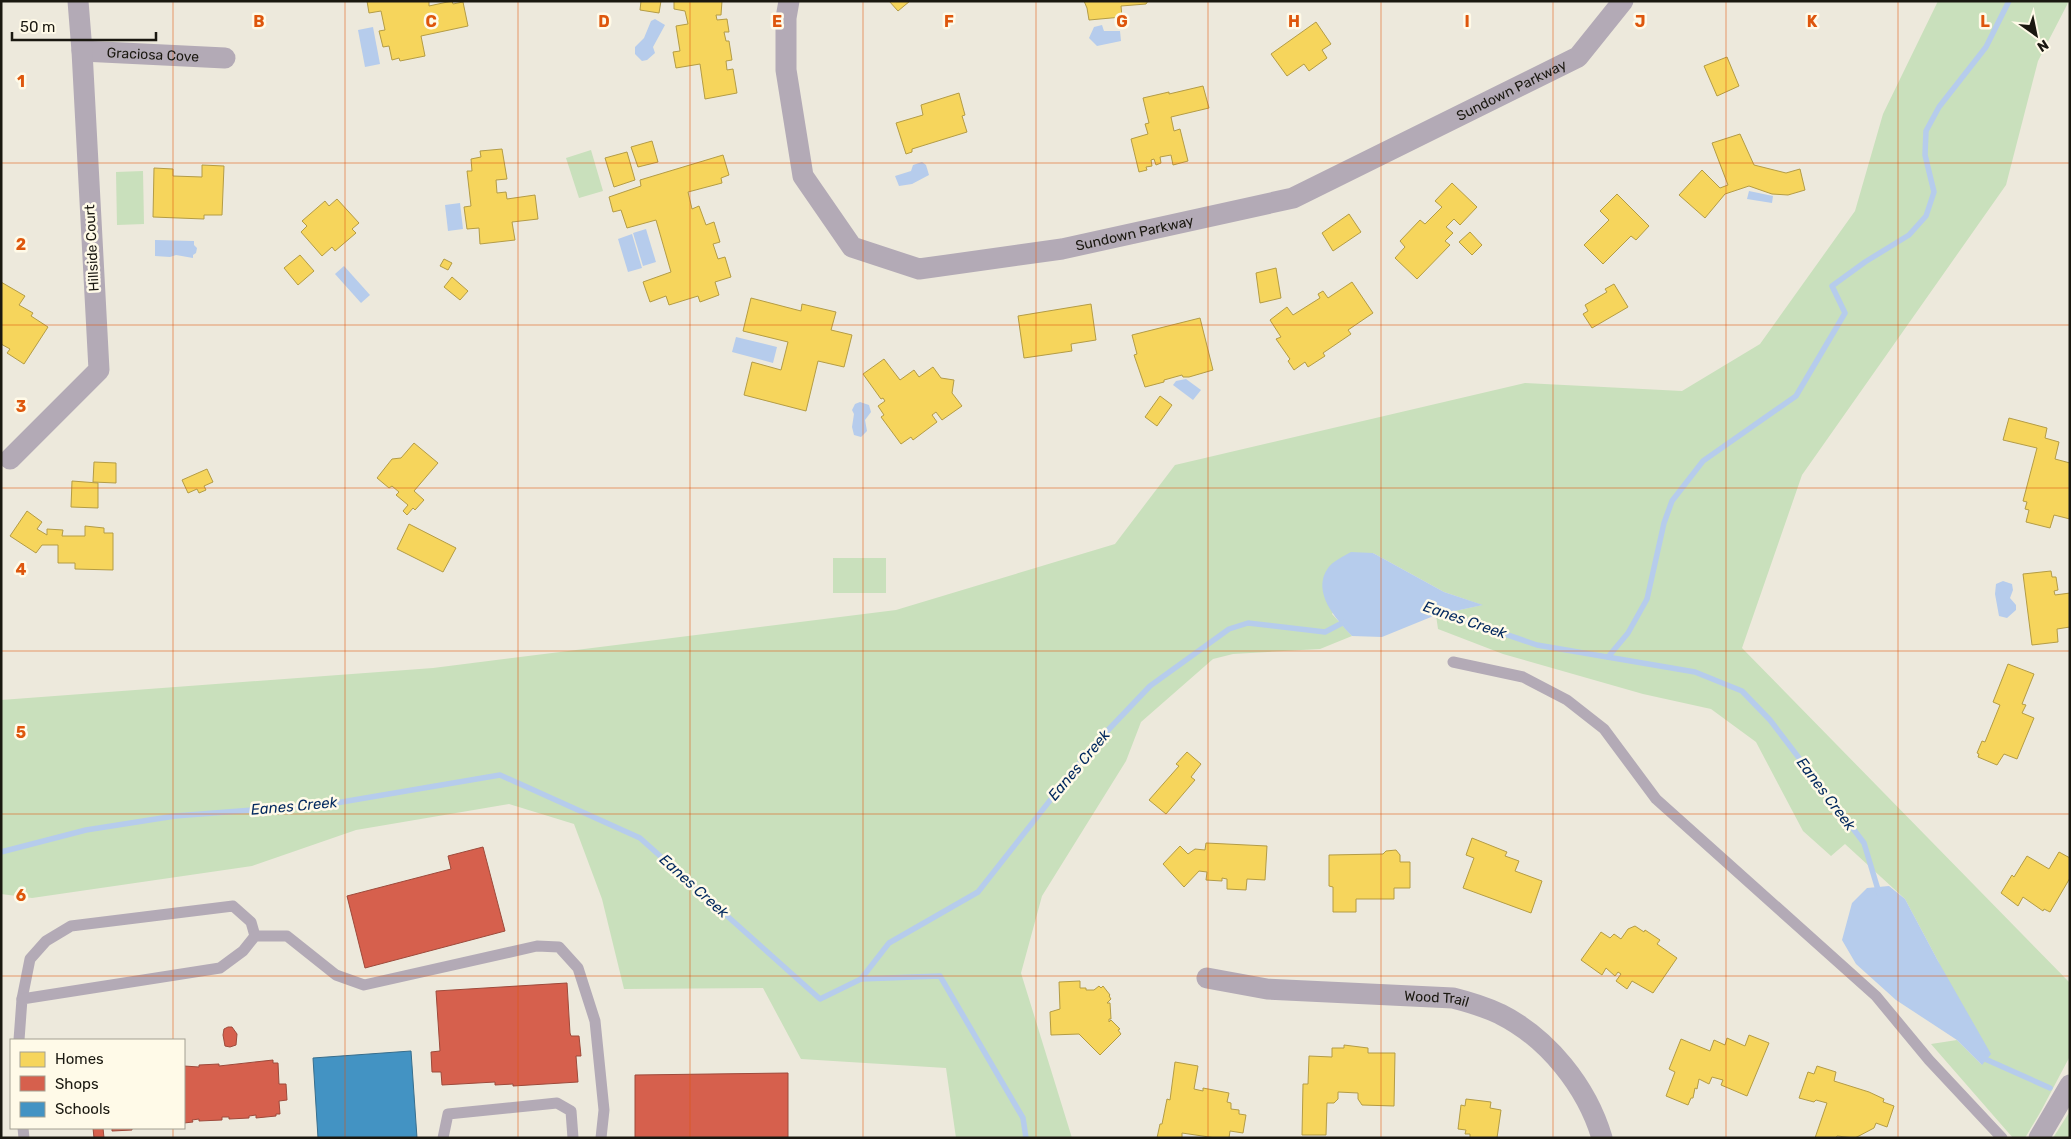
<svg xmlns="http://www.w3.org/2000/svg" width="2071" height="1139" viewBox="0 0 2071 1139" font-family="Rubik,sans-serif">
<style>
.green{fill:#c9e0bc}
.water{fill:#b6ccec}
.homes{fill:#f6d55c;stroke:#b49c45}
.shops{fill:#d6604d;stroke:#9e4a3b}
.schools{fill:#4393c3;stroke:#376e8d}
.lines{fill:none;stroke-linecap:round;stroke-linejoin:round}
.stream{stroke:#b6ccec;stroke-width:5.5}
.lane{stroke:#b3aab6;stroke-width:11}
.street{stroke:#b3aab6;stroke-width:21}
.grid{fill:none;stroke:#de560c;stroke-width:1;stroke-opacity:0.55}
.labels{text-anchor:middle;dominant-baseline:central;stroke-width:5;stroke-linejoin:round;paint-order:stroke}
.street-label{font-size:14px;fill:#1a1810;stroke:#fffae8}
.water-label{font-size:15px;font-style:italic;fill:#02285e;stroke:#fffae8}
.grid-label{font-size:16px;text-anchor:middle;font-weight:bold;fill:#de560c;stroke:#fffae8;stroke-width:5;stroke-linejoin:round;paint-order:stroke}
</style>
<rect width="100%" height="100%" fill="#ede9dc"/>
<g class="green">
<polygon points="1938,1 2069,1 2038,61 2006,185 1802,475 1742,648 2070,983 2070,1056 2041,1111 2025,1138 2013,1138 1931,1044 1957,1040 1982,1065 1938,961 1905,899 1845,844 1831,856 1803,831 1756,742 1711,709 1643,694 1503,654 1438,629 1436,615 1482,605 1444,592 1373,553 1332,614 1352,636 1320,649 1233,654 1213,659 1141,722 1126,761 1042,896 1021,973 1072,1138 956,1138 946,1068 801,1059 763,988 624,989 602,899 574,824 509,804 356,830 252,866 32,898 1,894 1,700 433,668 896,610 1115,544 1175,465 1525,383 1682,391 1760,344 1855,211 1883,114"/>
<polygon points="591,150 603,191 579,198 566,158"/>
<polygon points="143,171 144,224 117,225 116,172"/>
<rect x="833" y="558" width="53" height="35"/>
<polygon points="2070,1111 2070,1138 2053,1138"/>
</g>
<g class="water">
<polygon points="655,19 665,25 653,47 655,53 647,60 642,61 635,54 635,47 644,38 651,21"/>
<polygon points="1102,25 1104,31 1120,31 1121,41 1097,46 1089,38 1094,27"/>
<polygon points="373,27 380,64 365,67 358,30"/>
<polygon points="922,162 926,165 929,175 912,184 899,186 895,176 911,171 913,165"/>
<polygon points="1749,191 1773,196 1772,203 1747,199"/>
<polygon points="460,203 463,229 448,231 445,205"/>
<polygon points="646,229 656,262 643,266 633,233"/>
<polygon points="632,234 642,268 628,272 618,239"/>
<polygon points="155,240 194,241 194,245 197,248 196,253 193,255 193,258 176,255 170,257 155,256"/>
<polygon points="344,266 370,295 361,303 335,274"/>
<polygon points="736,337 777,347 773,363 732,352"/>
<polygon points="1186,379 1201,390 1193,400 1173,385 1176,381"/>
<polygon points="860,402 869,405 871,412 865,420 867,431 861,437 854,435 852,427 854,414 852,410 855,404"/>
<path d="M1351,552L1373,553L1444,592L1483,605L1436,615L1382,637L1352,636C1336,619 1311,592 1328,568C1333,561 1344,556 1351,552Z"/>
<polygon points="2003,581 2012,584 2013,590 2010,598 2016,605 2016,610 2007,618 1999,616 1995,594 1996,584"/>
<polygon points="1889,886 1905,899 1938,961 1991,1054 1982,1065 1957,1040 1896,1000 1856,964 1842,940 1852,903 1867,888"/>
</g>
<g class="homes">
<polygon points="367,1 429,1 429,6 452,1 453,4 463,2 468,26 421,36 425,56 400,61 399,58 392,60 389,46 383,47 379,31 385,30 381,11 369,13"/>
<polygon points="641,1 661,1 659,13 640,10"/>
<polygon points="674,1 722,1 721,15 716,15 717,20 727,19 729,32 724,32 726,41 729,41 732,60 726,61 727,70 733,69 737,93 705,99 700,64 676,68 673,52 680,51 676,26 688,24 685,11 674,9"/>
<polygon points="889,1 910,1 898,11"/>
<polygon points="1084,1 1148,1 1146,4 1121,6 1122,17 1089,20 1087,8"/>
<polygon points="1316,22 1331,44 1322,50 1327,58 1309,71 1304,64 1287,76 1271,54"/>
<polygon points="1727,57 1739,86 1717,96 1704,66"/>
<polygon points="1203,86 1209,108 1171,117 1174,131 1180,129 1188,161 1173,165 1171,155 1160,157 1161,163 1156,165 1154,159 1151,160 1152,166 1146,167 1147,170 1139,172 1131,139 1148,134 1145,124 1149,123 1143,98 1169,92 1169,94"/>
<polygon points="959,93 965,115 962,116 967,132 912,149 912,152 906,154 896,123 923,115 921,105"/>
<polygon points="1740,134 1754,165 1786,173 1800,169 1805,190 1788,195 1772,194 1749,186 1725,194 1705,218 1679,195 1702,170 1720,188 1728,185 1712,143"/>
<polygon points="652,141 658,162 638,167 631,147"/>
<polygon points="502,149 507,179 496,180 497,193 506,192 507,199 535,195 538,219 512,222 515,240 480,244 479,228 467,229 464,207 471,206 467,171 472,171 471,159 481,157 480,151"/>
<polygon points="627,152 635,180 614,187 605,158"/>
<polygon points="723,155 729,175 721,178 722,183 688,192 692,209 699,206 706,225 714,222 720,242 713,244 718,259 725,257 731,277 715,282 719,295 700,302 698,296 669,305 666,296 650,302 643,282 671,272 656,220 627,228 621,210 613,212 609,197 641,186 640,180"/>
<polygon points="202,165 224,166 222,215 204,215 204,219 153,217 154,168 173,169 173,176 202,177"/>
<polygon points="1452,183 1477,207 1460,225 1454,219 1446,227 1453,233 1445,241 1450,245 1417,279 1395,258 1405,247 1400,241 1420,220 1425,224 1442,207 1435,201"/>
<polygon points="1617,194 1649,226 1636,240 1631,236 1603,264 1584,245 1609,220 1600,211"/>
<polygon points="337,199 359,223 352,229 356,233 335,251 332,247 322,256 301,232 307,226 302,221 325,201 329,206"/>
<polygon points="1349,214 1361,232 1333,251 1322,233"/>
<polygon points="1470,232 1482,245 1472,255 1459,242"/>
<polygon points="300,255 314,271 298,285 284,268"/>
<polygon points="444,259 452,263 448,270 440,266"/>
<polygon points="1276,268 1281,298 1260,303 1256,273"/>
<polygon points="452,277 468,291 460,300 444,287"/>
<polygon points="1,282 25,296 19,305 33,313 31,316 48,327 24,364 7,353 10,349 1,344"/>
<polygon points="1352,282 1373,313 1348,330 1351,334 1323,353 1325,356 1308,367 1305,362 1294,370 1288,361 1290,359 1276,339 1281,337 1270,320 1287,307 1293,315 1320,298 1318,294 1323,291 1328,298"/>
<polygon points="1614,284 1628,307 1592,328 1583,314 1588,311 1585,305 1607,292 1605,289"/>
<polygon points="751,298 801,311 802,304 836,312 831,330 852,335 844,367 818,361 806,411 744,395 752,362 781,370 788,342 743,331"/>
<polygon points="1091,304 1096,340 1071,344 1072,351 1024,358 1018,316"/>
<polygon points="1200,318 1213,370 1189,377 1183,377 1182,375 1164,380 1164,382 1145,387 1134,355 1137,354 1132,335"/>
<polygon points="884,359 900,380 914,370 919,377 933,367 941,378 954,380 952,393 962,406 942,420 936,412 932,415 937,422 913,440 911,437 901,444 881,417 884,415 878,406 885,401 883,398 881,399 863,374"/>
<polygon points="1160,396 1172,405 1157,426 1145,417"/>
<polygon points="2009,418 2047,428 2045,438 2059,442 2055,459 2070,463 2070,519 2054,515 2050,528 2026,522 2029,510 2025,509 2027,502 2023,501 2037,448 2003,440"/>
<polygon points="414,443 438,463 414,491 424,500 415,510 413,508 407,515 403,511 408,505 396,495 399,492 392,486 389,488 377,478 392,459 401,458"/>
<polygon points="94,462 116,463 116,483 93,482"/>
<polygon points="207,469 213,482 204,486 206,490 199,493 197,489 188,493 182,480"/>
<polygon points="72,481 98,483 98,508 71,507"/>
<polygon points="27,511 42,522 37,529 47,535 47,529 63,530 62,536 85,536 85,526 104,528 104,533 113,533 113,570 75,569 75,563 58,563 58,545 42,545 36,553 10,536"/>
<polygon points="409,524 456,548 443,572 397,549"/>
<polygon points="2051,571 2052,577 2056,577 2058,590 2054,591 2055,595 2070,593 2070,627 2057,629 2058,642 2032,645 2023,574"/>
<polygon points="2008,664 2034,674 2022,704 2026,705 2022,713 2034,718 2017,759 2004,754 1997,765 1978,757 1979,754 1977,753 1982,741 1985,742 2000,705 1993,702"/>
<polygon points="1187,752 1201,764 1191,777 1195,780 1166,814 1149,800 1179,766 1176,764"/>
<polygon points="1472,838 1507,852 1505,856 1519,861 1515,871 1542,881 1531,913 1463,888 1474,858 1466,855"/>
<polygon points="1206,843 1267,846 1265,880 1247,879 1246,890 1227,889 1227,879 1222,878 1222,881 1206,880 1207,872 1199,871 1184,887 1163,864 1180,846 1188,854 1195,849 1205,850"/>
<polygon points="1396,850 1400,855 1400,862 1410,862 1410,888 1394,888 1394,899 1356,899 1356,912 1333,912 1333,887 1329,886 1329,855 1383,854 1386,851"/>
<polygon points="2059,852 2070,858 2070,878 2050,912 2044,909 2043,911 2023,897 2018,906 2001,893 2012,875 2014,877 2027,856 2049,869"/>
<polygon points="1635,926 1644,932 1645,930 1660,940 1657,944 1677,958 1653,993 1632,981 1627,989 1616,981 1621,974 1618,972 1615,976 1606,968 1602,975 1581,960 1601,932 1610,938 1614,934 1621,939 1628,929"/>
<polygon points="1080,981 1080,988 1086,988 1086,990 1094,990 1099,986 1101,988 1103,986 1110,995 1109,996 1111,999 1107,1003 1110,1003 1111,1019 1109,1019 1109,1022 1111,1020 1120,1029 1118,1030 1121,1034 1100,1055 1079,1034 1051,1035 1050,1012 1060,1009 1059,982"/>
<polygon points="1749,1035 1769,1043 1747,1096 1721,1085 1723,1080 1712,1077 1709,1084 1699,1079 1697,1089 1695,1088 1693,1098 1691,1098 1688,1105 1666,1096 1675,1072 1669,1069 1681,1039 1710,1051 1714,1040 1725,1045 1727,1038 1745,1046"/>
<polygon points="1344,1045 1368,1048 1368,1053 1395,1053 1394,1106 1362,1105 1358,1099 1358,1093 1338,1092 1338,1099 1334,1103 1327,1103 1326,1135 1302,1135 1303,1084 1308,1084 1309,1056 1332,1057 1332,1048 1344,1048"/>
<polygon points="1175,1062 1198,1066 1194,1089 1203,1091 1203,1088 1229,1093 1227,1102 1231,1103 1231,1109 1239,1110 1239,1114 1246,1115 1243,1133 1230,1131 1229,1138 1216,1138 1182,1133 1182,1138 1157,1138 1160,1124 1162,1124 1167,1099 1170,1100"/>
<polygon points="1817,1066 1836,1072 1834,1081 1869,1092 1884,1099 1883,1102 1894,1106 1887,1127 1876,1123 1874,1128 1855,1138 1837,1136 1836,1138 1815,1138 1827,1103 1816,1100 1814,1102 1799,1098 1808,1072 1814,1074"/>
<polygon points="1466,1099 1491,1102 1490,1108 1501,1110 1497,1138 1470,1138 1470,1134 1465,1134 1466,1130 1458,1129 1461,1105 1465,1106"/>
</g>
<g class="shops">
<polygon points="483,847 505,931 365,968 347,896 451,869 448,856"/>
<polygon points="567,983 570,1033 571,1036 579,1036 581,1056 576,1056 578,1082 513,1086 513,1084 495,1085 495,1082 442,1085 441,1072 432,1072 431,1052 440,1051 436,991"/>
<polygon points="228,1027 232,1027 237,1034 236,1045 230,1047 225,1046 223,1035 224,1029"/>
<polygon points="273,1060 273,1063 278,1063 279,1084 286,1084 287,1100 279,1101 280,1114 276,1114 276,1116 256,1118 256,1115 249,1116 249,1118 229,1119 229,1117 222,1117 222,1120 199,1121 199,1119 192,1120 193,1122 184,1123 184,1066 199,1067 199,1065 219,1064 219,1066"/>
<polygon points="788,1073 788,1138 635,1138 635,1075"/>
<polygon points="93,1128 103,1128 104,1138 94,1138"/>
<polygon points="112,1128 132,1128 132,1130 112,1131"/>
</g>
<polygon class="schools" points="411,1051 417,1138 318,1138 313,1058"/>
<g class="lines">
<g class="stream">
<polyline points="1438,611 1537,645 1695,672 1742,691 1770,720 1864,843 1879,893"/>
<polyline points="1608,657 1628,633 1647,599 1664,523 1672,501 1703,461 1796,396 1845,313 1832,286 1865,262 1909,235 1926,216 1934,192 1925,155 1926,131 1939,107 1986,47 2009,1"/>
<polyline points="1,852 86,830 175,816 330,804 500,775 640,838 820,999 861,979 889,943 978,892 1092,747 1150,686 1229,629 1248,623 1325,632 1346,621"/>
<polyline points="861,979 940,976 1023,1118 1026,1138"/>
<polyline points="1982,1056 1985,1059 2050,1088"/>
</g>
<g class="lane">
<polyline points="1453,662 1523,677 1567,700 1604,729 1656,799 1876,996 1929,1060 2002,1138"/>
<polyline points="22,999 30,959 46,941 71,926 233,906 251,922 255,936"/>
<polyline points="19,1040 22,999 220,968 243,951 255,936 287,936 336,975 364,985 537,946 559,947 578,968 595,1021 604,1110 601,1138"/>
<polyline points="23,1128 24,1138"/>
<polyline points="443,1138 448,1114 557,1103 571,1111 573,1138"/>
</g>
<g class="street">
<path id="s1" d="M789,1L786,18V70L803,176L852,247L919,269L1062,249L1293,198L1578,57L1623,1"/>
<path id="s2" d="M82,51L225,58"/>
<polyline points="10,459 99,370 82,51 78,1"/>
<path id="s3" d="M1207,978L1267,989L1453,998C1469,1002 1485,1007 1500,1014C1548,1038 1587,1087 1602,1138"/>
<polyline points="2039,1138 2070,1085"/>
</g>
</g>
<path class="grid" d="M173,1V1040M345,1V1138M518,1V1138M690,1V1138M863,1V1138M1036,1V1138M1208,1V1138M1381,1V1138M1553,1V1138M1726,1V1138M1898,1V1138M1,163H2070M1,325H2070M1,488H2070M1,651H2070M1,814H2070M1,976H2070M173,1128V1138"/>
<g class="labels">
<g class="street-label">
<text stroke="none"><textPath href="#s2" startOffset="71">Graciosa Cove</textPath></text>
<text stroke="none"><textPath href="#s1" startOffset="958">Sundown Parkway</textPath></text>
<text stroke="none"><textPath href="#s1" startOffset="552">Sundown Parkway</textPath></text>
<text transform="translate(92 248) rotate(-93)">Hillside Court</text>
<text stroke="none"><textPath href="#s3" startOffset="231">Wood Trail</textPath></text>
</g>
<g class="water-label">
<text transform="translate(1465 620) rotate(19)">Eanes Creek</text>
<text transform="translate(1079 765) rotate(-50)">Eanes Creek</text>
<text transform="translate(1826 794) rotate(53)">Eanes Creek</text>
<text transform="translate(294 806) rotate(-5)">Eanes Creek</text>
<text transform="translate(694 886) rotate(42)">Eanes Creek</text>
</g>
</g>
<g class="grid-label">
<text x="259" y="27">B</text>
<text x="431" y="27">C</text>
<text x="604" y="27">D</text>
<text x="777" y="27">E</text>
<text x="949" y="27">F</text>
<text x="1122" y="27">G</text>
<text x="1294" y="27">H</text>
<text x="1467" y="27">I</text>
<text x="1640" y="27">J</text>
<text x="1812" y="27">K</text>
<text x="1985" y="27">L</text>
<text x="21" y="87">1</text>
<text x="21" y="250">2</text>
<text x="21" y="412">3</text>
<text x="21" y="575">4</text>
<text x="21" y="738">5</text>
<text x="21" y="901">6</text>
</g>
<rect width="2071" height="1139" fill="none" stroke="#1a1810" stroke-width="5"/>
<rect x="10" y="1039" width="175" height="90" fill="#fffae8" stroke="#a3a092"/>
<rect x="20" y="1052" width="25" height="15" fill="#f6d55c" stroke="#a3a092"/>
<text x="55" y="1064" font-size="15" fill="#1a1810">Homes</text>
<rect x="20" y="1076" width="25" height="15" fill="#d6604d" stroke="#a3a092"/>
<text x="55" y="1089" font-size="15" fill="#1a1810">Shops</text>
<rect x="20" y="1102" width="25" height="15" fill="#4393c3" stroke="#a3a092"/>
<text x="55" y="1114" font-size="15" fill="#1a1810">Schools</text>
<g transform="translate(2036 35) rotate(147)" stroke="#fffae8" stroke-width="4" paint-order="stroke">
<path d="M0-4L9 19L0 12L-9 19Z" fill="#1a1810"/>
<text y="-8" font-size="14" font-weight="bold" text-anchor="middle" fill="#1a1810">N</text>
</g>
<path d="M12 32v8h144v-8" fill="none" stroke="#1a1810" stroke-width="2.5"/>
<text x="20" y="32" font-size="15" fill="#1a1810" stroke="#fffae8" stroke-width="4" paint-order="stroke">50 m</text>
</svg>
